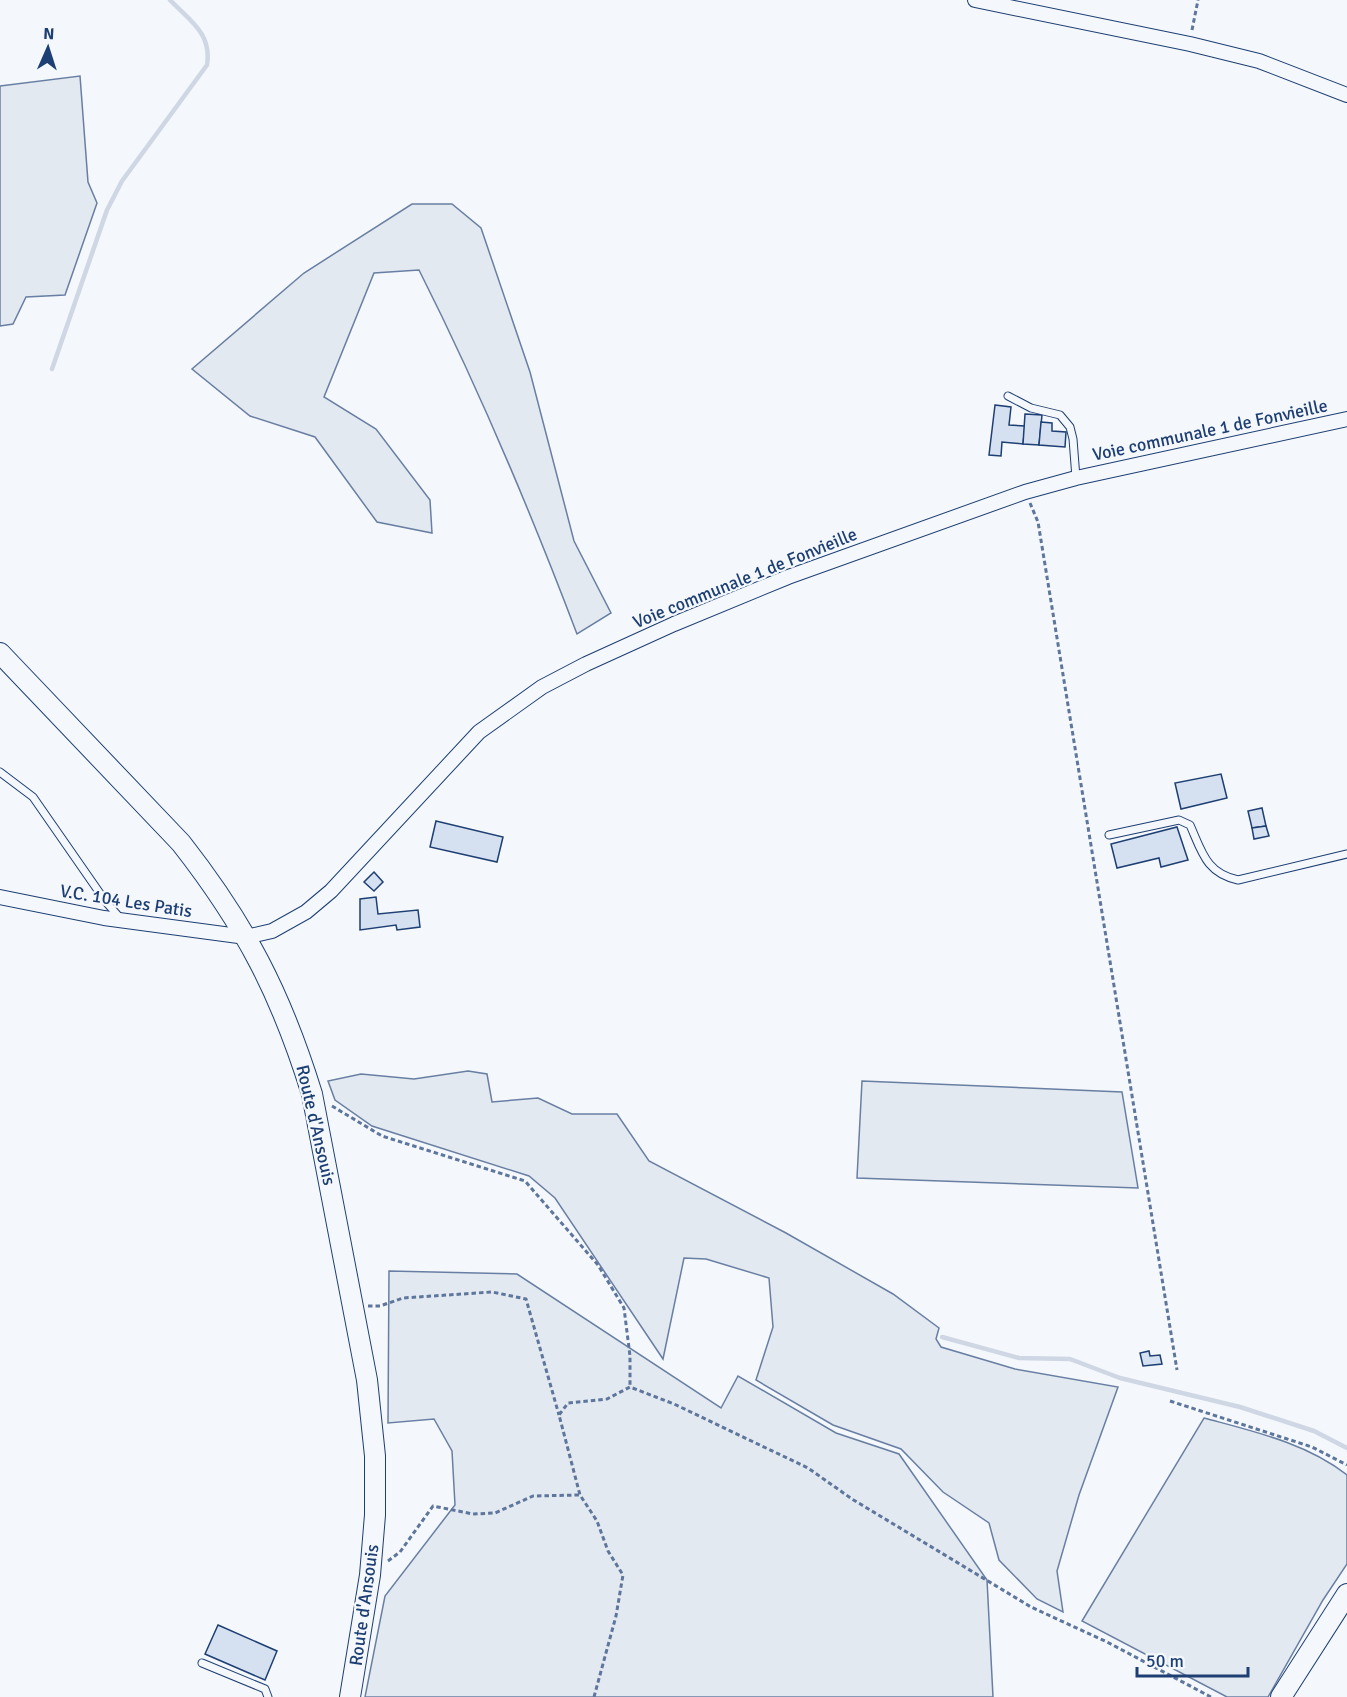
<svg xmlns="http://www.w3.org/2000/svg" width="1347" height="1697" viewBox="0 0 1347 1697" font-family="Signika,sans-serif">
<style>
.green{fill:#e3e9f0;stroke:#687fa3;stroke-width:1.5}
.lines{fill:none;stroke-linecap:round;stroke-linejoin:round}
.stream{stroke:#cfd7e4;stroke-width:4.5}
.building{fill:#d5e0f0;stroke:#1d3f73;stroke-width:1.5}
.lane-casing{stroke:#1d3f73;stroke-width:9}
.street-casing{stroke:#1d3f73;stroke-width:16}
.secondary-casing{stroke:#1d3f73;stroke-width:22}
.path{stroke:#5e769c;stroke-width:3;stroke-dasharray:4.5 3;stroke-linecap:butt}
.lane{stroke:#f4f7fb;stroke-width:7}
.street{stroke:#f4f7fb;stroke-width:14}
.secondary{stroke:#f4f7fb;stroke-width:20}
.labels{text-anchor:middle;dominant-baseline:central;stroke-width:4.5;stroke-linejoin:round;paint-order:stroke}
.street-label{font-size:18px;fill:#1d3f73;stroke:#f4f7fb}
</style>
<rect width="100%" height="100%" fill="#f4f7fb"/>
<g class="green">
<polygon points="80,76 88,182 97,203 65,295 26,297 13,324 0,326 0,86"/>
<path d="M412,204H452L481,228L530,372L574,541L611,613L577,634C530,510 479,389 419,270L374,273L324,397L376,429L430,500L432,533L377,522L315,437L250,416L192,369L304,273Z"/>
<polygon points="468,1071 487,1074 492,1102 538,1098 572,1114 617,1114 649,1161 786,1233 893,1294 939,1328 936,1339 941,1347 1015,1369 1118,1387 1079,1495 1057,1571 1063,1612 1037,1599 999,1560 989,1523 943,1492 901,1449 833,1425 756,1380 773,1327 769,1278 706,1259 684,1258 663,1359 555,1198 529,1176 372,1126 335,1100 328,1081 361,1074 414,1079"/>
<polygon points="862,1081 1122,1092 1138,1188 857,1178"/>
<polygon points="389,1271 517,1274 721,1408 738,1376 836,1433 899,1454 987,1580 993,1697 365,1697 385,1596 455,1505 452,1451 434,1419 388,1423"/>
<path d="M1204,1418C1252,1431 1307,1443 1347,1475V1564L1323,1600L1268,1697H1227L1082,1621Z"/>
</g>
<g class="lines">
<g class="stream">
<path d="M52,369L107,210L122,181L207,65C212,33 190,21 170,0"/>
<polyline points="942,1337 1019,1358 1070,1359 1120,1378 1240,1407 1314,1431 1347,1448"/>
</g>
</g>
<g class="building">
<polygon points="995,405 1011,407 1009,425 1025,426 1023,444 1002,442 1001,456 989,455"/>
<polygon points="1025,414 1042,415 1039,445 1023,444"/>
<polygon points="1041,422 1052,423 1052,431 1066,432 1065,447 1039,445"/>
<polygon points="1221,774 1227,798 1181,809 1175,783"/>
<polygon points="1262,808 1266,826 1252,828 1248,811"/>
<polygon points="436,821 503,837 497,862 430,847"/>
<polygon points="1266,826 1269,836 1254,839 1252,828"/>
<polygon points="1177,827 1188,860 1161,867 1159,858 1117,868 1111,844"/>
<polygon points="374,872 383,882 374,891 364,882"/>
<polygon points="376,897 378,914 418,910 420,927 397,930 396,925 360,930 360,899"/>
<polygon points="1149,1351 1150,1356 1160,1355 1162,1364 1143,1366 1140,1353"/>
<polygon points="218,1625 277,1651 265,1680 205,1654"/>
</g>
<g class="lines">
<g class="lane-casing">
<g id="lane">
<polyline points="1008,396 1031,408 1060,415 1070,427 1073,439 1076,478"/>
<polyline points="0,772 33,797 106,902 121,919"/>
<path d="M1109,835L1179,820L1190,825C1202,852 1206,873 1238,880L1347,854"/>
<polyline points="202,1663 265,1689 268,1697"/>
</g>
</g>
<g class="street-casing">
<g id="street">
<polyline points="975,0 1190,44 1259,61 1347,95"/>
<polyline points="0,897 104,918 246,937 272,931 306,912 331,891 479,732 542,687 586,664 674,624 788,577 1025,492 1076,478 1347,419"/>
</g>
</g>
<g class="secondary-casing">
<g id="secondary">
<path d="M0,653L181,843C246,926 281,994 312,1094L367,1380L375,1456V1515L370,1575L350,1697"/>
<polyline points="1281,1697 1347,1594"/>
</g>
</g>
<g class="path">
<polyline points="1192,30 1198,0"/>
<polyline points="1030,503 1038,522 1177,1370"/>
<polyline points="332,1106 382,1136 525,1181 598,1265 624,1308 630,1356 630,1387"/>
<polyline points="368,1306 380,1306 403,1298 492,1292 526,1299 559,1415"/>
<polyline points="1170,1401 1312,1447 1347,1465"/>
<polyline points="388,1561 400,1552 433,1506 473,1514 495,1513 533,1496 580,1495"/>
<polyline points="594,1697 616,1616 623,1575 608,1551 597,1521 580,1495 559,1415 568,1403 607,1399 630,1387 674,1404 808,1468 852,1499 1031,1607 1107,1642 1211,1697"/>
</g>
<use href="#lane" class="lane"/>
<use href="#street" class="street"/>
<use href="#secondary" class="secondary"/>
</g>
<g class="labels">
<g class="street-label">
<text transform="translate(1210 430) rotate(-12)">Voie communale 1 de Fonvieille</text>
<text transform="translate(745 578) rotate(-22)">Voie communale 1 de Fonvieille</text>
<text transform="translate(126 901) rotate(9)">V.C. 104 Les Patis</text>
<text transform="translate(316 1125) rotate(77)">Route d'Ansouis</text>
<text transform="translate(364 1605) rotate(-82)">Route d'Ansouis</text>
</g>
</g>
<g transform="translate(48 48) rotate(3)" stroke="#f4f7fb" stroke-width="4.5" paint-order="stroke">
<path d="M0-4.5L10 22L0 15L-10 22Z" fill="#1d3f73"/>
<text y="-9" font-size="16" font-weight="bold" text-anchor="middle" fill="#1d3f73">N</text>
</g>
<path d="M1137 1667v9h111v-9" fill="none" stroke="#1d3f73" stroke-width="3"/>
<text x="1146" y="1667" font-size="18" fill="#1d3f73" stroke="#f4f7fb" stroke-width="4.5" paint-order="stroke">50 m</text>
</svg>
